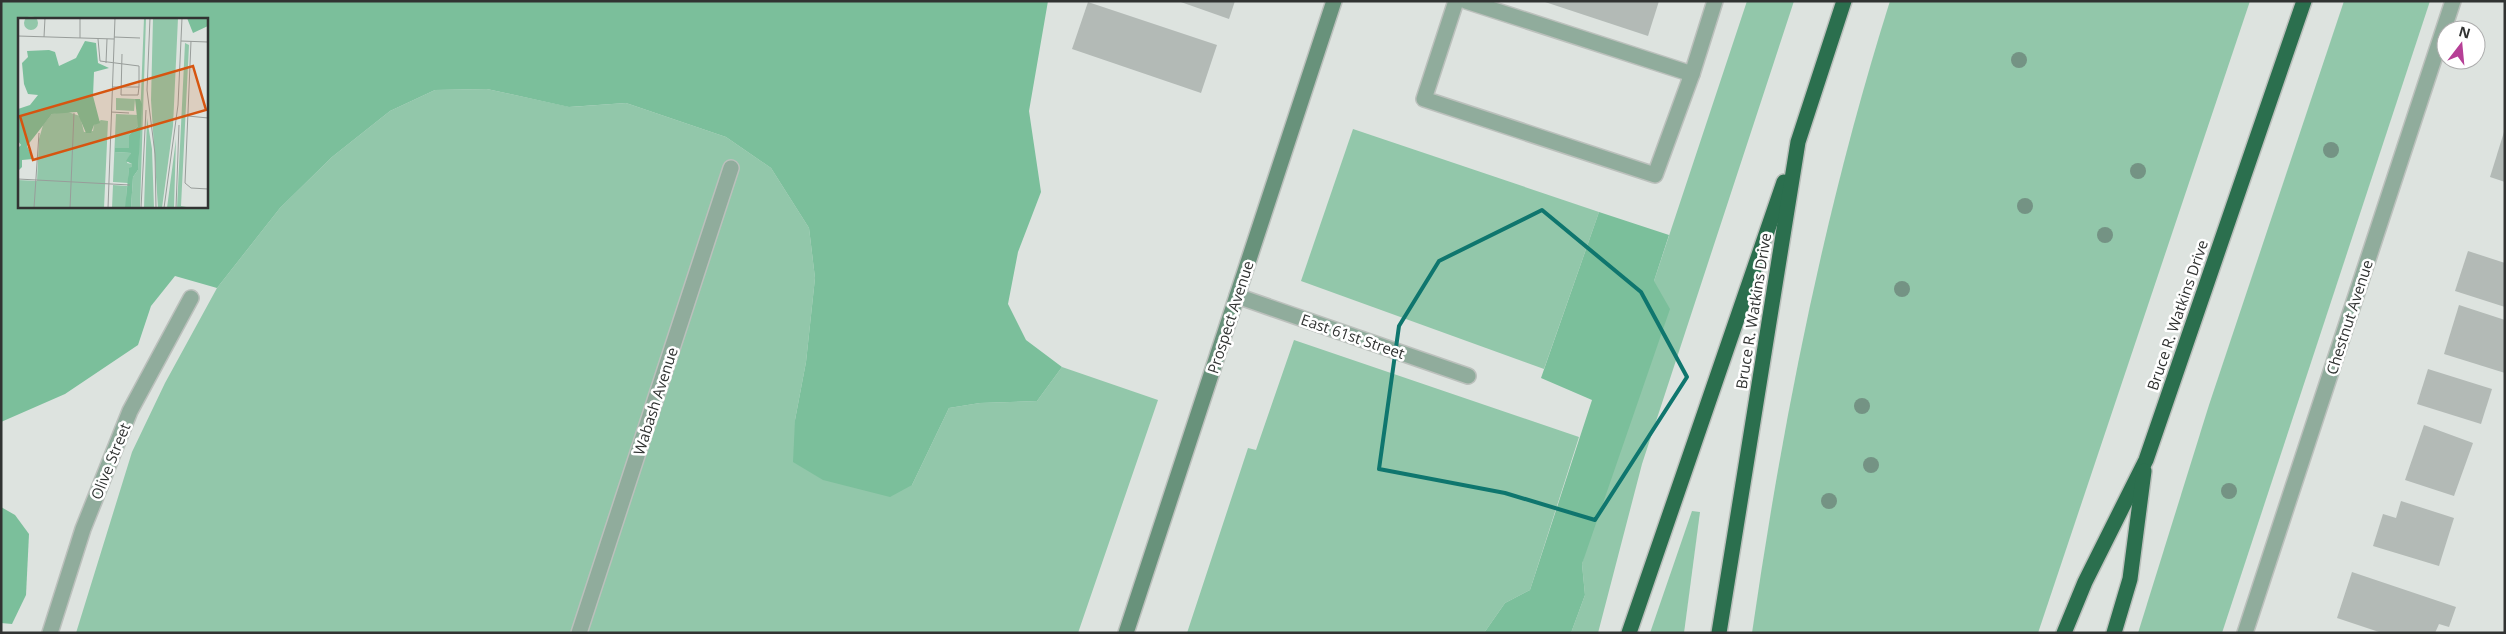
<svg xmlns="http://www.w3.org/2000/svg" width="2506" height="634" viewBox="0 0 2506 634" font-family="'Open Sans',sans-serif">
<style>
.green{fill:#92c7aa}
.forest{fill:#7bbf9b;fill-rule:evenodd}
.building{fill:#b3bab6}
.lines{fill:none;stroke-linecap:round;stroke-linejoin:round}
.lane-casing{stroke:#bbc0bc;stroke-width:18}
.street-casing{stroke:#bbc0bc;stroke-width:18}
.secondary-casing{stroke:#bbc0bc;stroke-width:18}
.highway-casing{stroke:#bbc0bc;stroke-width:18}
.lane{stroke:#90ac9c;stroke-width:15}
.street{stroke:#90ac9c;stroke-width:15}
.secondary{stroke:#68927b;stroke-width:15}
.highway{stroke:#2b6f4e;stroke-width:15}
.tree{fill:#749384}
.marked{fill:none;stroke:#0f766e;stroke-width:4;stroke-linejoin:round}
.labels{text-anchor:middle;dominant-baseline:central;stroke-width:5;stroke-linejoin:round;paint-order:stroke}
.street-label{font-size:15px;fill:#313332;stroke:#fff}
.inset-road{fill:none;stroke:#989d9a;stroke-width:1}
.view{fill:#d65510;fill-opacity:0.15;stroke:#d65510;stroke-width:2.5}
.inset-edge{fill:none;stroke:#313332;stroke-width:2.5}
</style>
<rect width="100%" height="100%" fill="#dde3df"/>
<g class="green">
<polygon points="1747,1 1794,1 1642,464 1598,633 1571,633 1585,595 1582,564 1654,281"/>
<path d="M1890,1H2250L2038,633H1752C1783,419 1825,207 1890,1Z"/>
<polygon points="2344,1 2430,1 2222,633 2138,633 2209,405"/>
<polygon points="487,89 570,107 626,103 726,137 771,168 809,228 815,278 806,362 795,420 912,485 949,408 980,403 1037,401 1062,367 1158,400 1078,633 76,633 132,452 165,383 217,288 280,208 332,157 390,111 435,90"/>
<polygon points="1353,129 1599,212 1544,369 1301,281"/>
<polygon points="1294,340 1579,437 1530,590 1505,603 1484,633 1187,633 1248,448 1256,450"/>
<polygon points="1692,511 1700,512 1684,633 1650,633"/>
</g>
<g class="forest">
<path d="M1,1H1048L1029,111L1041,192L1018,252L1008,304L1026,340L1062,367L1037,401L980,403L949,408L912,485L890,497L823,480L793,462L795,420L806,362L815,278L809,228L771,168L726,137L626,103L569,107L487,89L435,90L390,111L332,157L280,208L217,288L175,276L151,306L138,345L65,394L1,422ZM19,19H206V206H19Z"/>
<polygon points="1599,212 1669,235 1654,281 1670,309 1582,564 1585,595 1571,633 1484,633 1505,603 1530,590 1592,400 1541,378"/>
<polygon points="1,507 15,515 29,534 26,595 12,624 1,623"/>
</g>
<g class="building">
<polygon points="1178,1 1235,1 1229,19"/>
<polygon points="1542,1 1659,1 1648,36"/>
<polygon points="1088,2 1217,45 1201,93 1072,49"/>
<polygon points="2504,132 2505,133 2505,182 2490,177"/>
<polygon points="2468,251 2505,263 2505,307 2455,291"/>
<polygon points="2459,305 2505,320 2505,373 2444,354"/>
<polygon points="2428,369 2492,389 2481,424 2417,404"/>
<polygon points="2424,425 2473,443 2454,496 2405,480"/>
<polygon points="2401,501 2454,518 2439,566 2373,546 2383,514 2396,518"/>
<polygon points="2352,572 2456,607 2449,627 2439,624 2435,633 2382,633 2337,618"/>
</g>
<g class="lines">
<g class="lane-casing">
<g id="lane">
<polyline points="1456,1 1424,99 1655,175 1692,74"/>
<polyline points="1466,1 1692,74 1715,1"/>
</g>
</g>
<g class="street-casing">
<g id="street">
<polyline points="1237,296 1468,376"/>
<polyline points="50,633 83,529 130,411 191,298"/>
<polyline points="579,633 731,168"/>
<polyline points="2245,633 2453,1"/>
</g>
</g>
<g class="secondary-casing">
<polyline id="secondary" points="1126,633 1334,1"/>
</g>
<g class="highway-casing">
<g id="highway">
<polyline points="1629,633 1784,182"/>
<polyline points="1719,633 1798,142 1844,1"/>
<polyline points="2064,633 2085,582 2146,460 2304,1"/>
<polyline points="2114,633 2130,579 2144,471"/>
</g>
</g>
<use href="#lane" class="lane"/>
<use href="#street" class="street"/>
<use href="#secondary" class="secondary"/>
<use href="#highway" class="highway"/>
</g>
<g class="tree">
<circle cx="2019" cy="60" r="8"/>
<circle cx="2331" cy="150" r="8"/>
<circle cx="2138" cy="171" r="8"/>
<circle cx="2025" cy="206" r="8"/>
<circle cx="2105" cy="235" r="8"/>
<circle cx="1902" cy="289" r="8"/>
<circle cx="1862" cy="406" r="8"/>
<circle cx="1871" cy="465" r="8"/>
<circle cx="2229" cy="491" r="8"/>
<circle cx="1829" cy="501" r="8"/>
</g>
<path class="marked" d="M1542,210L1641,292L1687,377L1595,520L1505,493L1379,469L1399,326L1439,261Z"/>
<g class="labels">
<g class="street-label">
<text transform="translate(1753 311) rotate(-81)">Bruce R. Watkins Drive</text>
<text transform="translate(2177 315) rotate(-71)">Bruce R. Watkins Drive</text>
<text transform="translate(1230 317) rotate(-72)">Prospect Avenue</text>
<text transform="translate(2349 317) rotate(-72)">Chestnut Avenue</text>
<text transform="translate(1353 336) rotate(19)">East 61st Street</text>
<text transform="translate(655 401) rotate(-72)">Wabash Avenue</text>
<text transform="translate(110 461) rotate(-68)">Olive Street</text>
</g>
</g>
<g transform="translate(18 18)">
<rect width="190" height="190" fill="#dde3df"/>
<path d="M6 5a7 7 0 1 1 14 0a7 7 0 1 1-14 0ZM126,0H128L122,190H113L115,159L120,152ZM135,0H160L155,108L144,190H140L133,82ZM167,25L171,27L163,188L174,190H159ZM98,80L117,81L116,93L98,92ZM47,93L62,98L66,114L75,113L76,107L83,102L90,103L86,190H0V162L19,163L21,121L25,107L34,96ZM98,96L120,97V108L111,117V130H97V134L113,135L109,145L114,146V150H111L110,165L95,164ZM129,100L134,131L136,190H126ZM158,121L156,190H149ZM95,167L109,168L108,189L94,190Z" fill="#92c7aa"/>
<path d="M169,0H190V8L175,15ZM67,23L78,25L80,45L91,50L76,54L75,78L82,105L76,107L73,115H68L59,94L34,96L9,128L15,141L4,142V149L0,153V130L3,127L0,123V91L12,87L20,77L10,76L6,66L4,45L10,39L9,33L31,32L37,34L41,48L58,40ZM117,81H122L124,86L120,152L115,159L113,190H107L111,150L114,149V146L108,143L113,135L97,134V130H111V117L120,108Z" fill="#7bbf9b"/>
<path class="inset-road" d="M132,0L129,72L137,136L138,190M0,18L96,21M26,19L27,0M96,19L122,20M62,20V0M80,21L82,43L121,48V69H94M163,23L190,24M173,23L167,165L173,170L190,171M104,36L103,77H120L121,69M88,45L89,21M93,94L111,95M170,98L190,100M0,161L112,167M16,190L21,115M52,190L56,95M90,190L97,0M123,190L128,92M146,190L160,87L164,0M158,190L161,107"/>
<path class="view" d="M175,48L188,92L15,142L2,98Z"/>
<rect width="190" height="190" class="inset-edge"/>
</g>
<rect width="2506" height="634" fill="none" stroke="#313332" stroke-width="5"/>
<g transform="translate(2461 45) rotate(16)"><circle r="24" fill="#ffffff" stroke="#adadad"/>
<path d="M0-4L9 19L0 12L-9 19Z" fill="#b63f96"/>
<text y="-8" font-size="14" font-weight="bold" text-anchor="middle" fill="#313332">N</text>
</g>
</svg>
